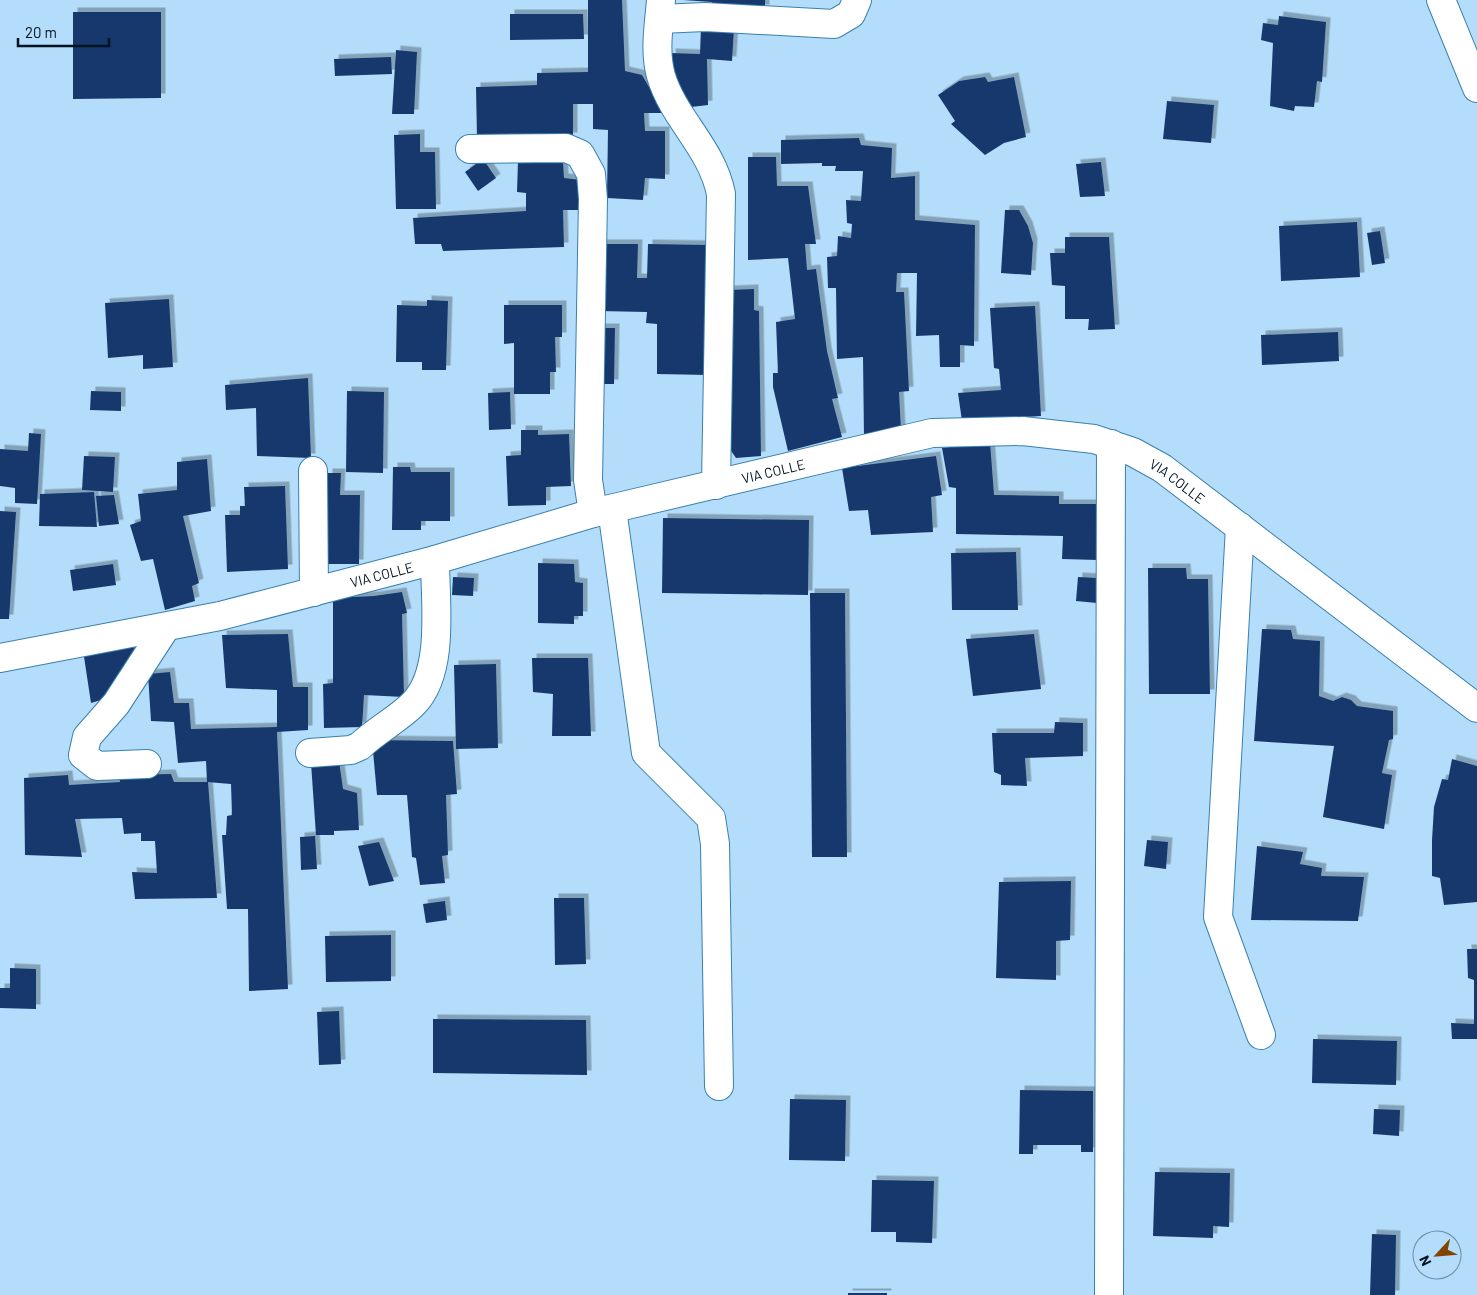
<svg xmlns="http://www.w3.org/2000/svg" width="1477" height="1295" viewBox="0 0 1477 1295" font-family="Barlow,sans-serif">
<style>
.building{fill:#18386d;filter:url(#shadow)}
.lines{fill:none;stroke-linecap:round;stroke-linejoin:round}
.minor-casing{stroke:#3980ae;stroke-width:30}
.tertiary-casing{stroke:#3980ae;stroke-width:30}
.minor{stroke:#fff;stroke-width:28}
.tertiary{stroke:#fff;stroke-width:28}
.labels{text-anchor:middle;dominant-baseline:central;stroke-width:5;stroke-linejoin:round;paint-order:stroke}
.street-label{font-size:14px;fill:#001320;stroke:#b3ddfa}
</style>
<defs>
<filter id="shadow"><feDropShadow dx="4.5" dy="-4.5" stdDeviation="0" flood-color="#0004"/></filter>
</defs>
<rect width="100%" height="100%" fill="#b3ddfa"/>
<g class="building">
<polygon points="588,0 622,0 625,71 642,75 664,113 644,113 645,131 665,131 665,179 645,178 643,200 607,198 608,130 593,129 593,104 573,104 573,137 477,138 476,87 537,85 537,73 588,72"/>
<polygon points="683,0 765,0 765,9 712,8 712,2"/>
<polygon points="73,12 161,12 161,98 73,99"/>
<polygon points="510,14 583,14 584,39 510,40"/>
<polygon points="1279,16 1326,22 1322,82 1317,81 1314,107 1295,106 1294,111 1270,106 1273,43 1261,40 1263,23 1278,25"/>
<polygon points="701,27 734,28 732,61 707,59 708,105 691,107 675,99 671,53 700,54"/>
<polygon points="396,50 417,52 414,114 392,114"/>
<polygon points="391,57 392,74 335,76 334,59"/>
<polygon points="985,77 988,82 1014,77 1026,137 1004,143 985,155 951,124 955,121 938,95 959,81"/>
<polygon points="1167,101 1214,105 1211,143 1163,139"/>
<polygon points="420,134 420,152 435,152 436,209 396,209 394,135"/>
<polygon points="859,138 861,145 892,148 891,178 915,176 915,220 975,225 974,346 960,345 960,367 940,367 939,335 916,336 917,273 897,273 896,292 904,292 909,391 899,392 901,430 864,437 863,357 837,359 836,288 828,288 827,257 837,256 838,236 851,238 852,224 847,223 846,200 861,201 863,171 835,171 836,166 822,166 822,163 781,164 781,140"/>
<polygon points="748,157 776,157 777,186 808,186 816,244 805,244 807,270 816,269 827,351 838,398 832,399 842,437 788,451 773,387 773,373 778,373 776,322 795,319 788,258 748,260"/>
<polygon points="483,159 496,178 478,191 465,172"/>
<polygon points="518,161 563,162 564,178 581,180 581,210 563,210 564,247 443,251 441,244 415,244 413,218 526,211 526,193 517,192"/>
<polygon points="1101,162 1105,196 1080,197 1076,164"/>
<polygon points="1005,210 1019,210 1028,226 1033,243 1031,275 1001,273"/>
<polygon points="1357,222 1360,277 1281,281 1279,226"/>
<polygon points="1380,231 1385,263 1372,265 1367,233"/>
<polygon points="1065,237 1109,237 1115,329 1088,330 1089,319 1065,319 1065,286 1052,285 1050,253 1065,253"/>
<polygon points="600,244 638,244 637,278 647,278 648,244 711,245 708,375 657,374 657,324 646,323 647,312 599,311"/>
<polygon points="754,289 754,310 759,311 761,456 736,458 727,445 728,290"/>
<polygon points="169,299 173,367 143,369 143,355 108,358 105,303"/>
<polygon points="427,300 448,301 446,370 422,370 422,362 396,362 397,305 427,306"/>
<polygon points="504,305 562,305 562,337 555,337 556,372 550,372 550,394 514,394 514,343 504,344"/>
<polygon points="1035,306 1041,416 962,421 958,393 1001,390 999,369 994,368 990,308"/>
<polygon points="598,328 615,328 614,384 597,384"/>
<polygon points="1338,332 1339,361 1262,365 1261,335"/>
<polygon points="308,378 311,458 257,456 256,408 226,410 225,385"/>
<polygon points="91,391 121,392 121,411 90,410"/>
<polygon points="347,391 384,392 383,473 346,472"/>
<polygon points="510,392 511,429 489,430 488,393"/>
<polygon points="521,430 538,430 538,435 569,434 571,486 546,487 546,505 508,506 506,456 521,455"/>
<polygon points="29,433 41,434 37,504 15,503 15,488 0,486 0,449 28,451"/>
<polygon points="990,442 994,495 1059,496 1059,504 1099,504 1098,560 1062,559 1063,536 956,534 956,488 949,487 942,448"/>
<polygon points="84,456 115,457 113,492 82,490"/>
<polygon points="936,456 942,495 931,497 933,532 871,535 868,510 849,511 842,468"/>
<polygon points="207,459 211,511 183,516 199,583 192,586 195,601 165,610 153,559 141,561 130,525 141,521 138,494 177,490 177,462"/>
<polygon points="393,467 410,467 411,472 450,472 450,521 421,521 421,530 392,530"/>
<polygon points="328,473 341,473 340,495 360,495 359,564 327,564"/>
<polygon points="285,486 288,569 227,572 225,515 240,515 240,506 245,506 244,487"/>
<polygon points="94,492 97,527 39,526 40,494"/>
<polygon points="114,495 119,524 99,526 96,496"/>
<polygon points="0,511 16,512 9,619 0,619"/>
<polygon points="663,518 809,520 808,595 662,593"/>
<polygon points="1016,552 1018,610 952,610 951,553"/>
<polygon points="538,563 574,564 575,582 583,583 583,616 574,616 574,624 538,623"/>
<polygon points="113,564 116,585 73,591 70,570"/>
<polygon points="1148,568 1186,568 1187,579 1208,579 1210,694 1149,694"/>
<polygon points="453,577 474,578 473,596 452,595"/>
<polygon points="1078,577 1097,578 1097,603 1076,601"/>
<polygon points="402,592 407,613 402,614 404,697 364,695 362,727 324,728 323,684 333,683 333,598 374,596"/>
<polygon points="810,593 845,593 847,857 812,857"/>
<polygon points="1262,629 1291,630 1293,639 1320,641 1319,696 1333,701 1342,697 1351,700 1357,706 1393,711 1393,739 1389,740 1382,773 1392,775 1384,829 1323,817 1334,746 1254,741"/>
<polygon points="288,634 293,687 308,687 308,730 277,732 288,989 249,991 248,909 227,909 222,835 226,835 227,816 232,815 231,784 207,782 206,761 178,763 174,722 151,721 148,674 170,672 174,703 189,703 191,729 277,727 277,690 226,688 222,635"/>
<polygon points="1034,634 1041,689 973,696 966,639"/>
<polygon points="135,639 133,661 115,688 101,700 91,703 83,650"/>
<polygon points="532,658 588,658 591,736 552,736 553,694 533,692"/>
<polygon points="496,664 498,748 456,749 454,665"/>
<polygon points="1055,722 1083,723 1083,756 1025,758 1027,786 1001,785 1001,775 994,772 992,733 1054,733"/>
<polygon points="372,740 453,741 457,794 446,795 448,855 442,856 445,883 420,885 416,858 412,857 407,795 377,795"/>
<polygon points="1452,759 1477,766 1477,902 1444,905 1440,878 1432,876 1432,840 1434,807 1442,779 1448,780"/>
<polygon points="339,761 343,789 357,793 359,830 334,831 334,835 316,835 311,763"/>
<polygon points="171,774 174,782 208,782 217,898 135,899 132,872 157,873 155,841 141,841 141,833 124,834 122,818 75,819 82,857 25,855 24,778 68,775 69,785 120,782 119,775"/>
<polygon points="315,836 317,869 301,870 300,837"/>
<polygon points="1147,840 1168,842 1166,869 1144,866"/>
<polygon points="379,842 394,881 369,886 358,846"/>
<polygon points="1257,846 1303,852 1300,864 1322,868 1321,876 1364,877 1358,921 1251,920"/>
<polygon points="1071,881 1070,940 1056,941 1056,980 996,978 999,882"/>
<polygon points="554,898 584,898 586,964 555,965"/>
<polygon points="445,901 447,920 426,923 423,904"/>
<polygon points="391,935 391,981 326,982 325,936"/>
<polygon points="1467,949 1477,949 1477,1039 1452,1039 1451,1023 1474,1024 1474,980 1468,978"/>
<polygon points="10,968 36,969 36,1009 0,1008 0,988 10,988"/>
<polygon points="339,1011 341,1064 319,1065 317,1012"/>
<polygon points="433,1019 586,1020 587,1075 433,1073"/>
<polygon points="1313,1039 1397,1041 1396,1085 1312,1083"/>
<polygon points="1020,1090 1093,1091 1093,1152 1081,1152 1081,1145 1033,1145 1033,1154 1019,1154"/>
<polygon points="790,1099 846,1100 845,1161 789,1160"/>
<polygon points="1374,1109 1400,1110 1399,1136 1373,1134"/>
<polygon points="1155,1172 1230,1173 1229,1227 1213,1226 1213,1238 1153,1236"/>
<polygon points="872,1180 934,1181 932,1243 896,1242 896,1232 871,1232"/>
<polygon points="1372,1234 1396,1235 1395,1295 1370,1295"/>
<rect x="848" y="1293" width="39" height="2"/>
</g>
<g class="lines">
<g class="minor-casing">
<g id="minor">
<path d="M661,0C659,25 654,51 661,76C674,119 712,148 721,194L716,485"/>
<polyline points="660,19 705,17 834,24 851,14 857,0"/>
<polyline points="470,149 566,148 580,154 591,174 593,199 588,480 593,513"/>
<polyline points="313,471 314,592"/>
<polyline points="612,509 646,753 711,818 715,844 719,1086"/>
<polyline points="1240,527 1218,917 1261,1035"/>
<path id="s1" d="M0,658L220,616L435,560L593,513L932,433L1023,431L1094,439L1133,452L1162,468L1477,708"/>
<path d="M310,753L351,750L360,746C376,730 399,719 414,703C445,671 435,601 435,560"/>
<polyline points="147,764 97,766 83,755 87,737 116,704 166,627"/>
<polyline points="1109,1295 1111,444"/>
</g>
</g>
<g class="tertiary-casing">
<polyline id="tertiary" points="1441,0 1477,88"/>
</g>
<use href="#minor" class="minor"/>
<use href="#tertiary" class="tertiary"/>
</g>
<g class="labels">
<g class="street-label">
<text stroke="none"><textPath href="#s1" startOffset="796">VIA COLLE</textPath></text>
<text stroke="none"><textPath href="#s1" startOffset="1216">VIA COLLE</textPath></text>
<text stroke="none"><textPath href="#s1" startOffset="391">VIA COLLE</textPath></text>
</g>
</g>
<g transform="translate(1437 1255) rotate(244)"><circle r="24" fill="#b3ddfa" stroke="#6b8ca3"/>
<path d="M0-4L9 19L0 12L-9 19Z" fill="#814500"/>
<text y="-8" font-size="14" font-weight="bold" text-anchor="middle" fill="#001320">N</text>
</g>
<path d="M18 38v8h91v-8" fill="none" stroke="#001320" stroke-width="2.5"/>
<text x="25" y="38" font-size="15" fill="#001320" stroke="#b3ddfa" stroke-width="4" paint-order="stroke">20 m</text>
</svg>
